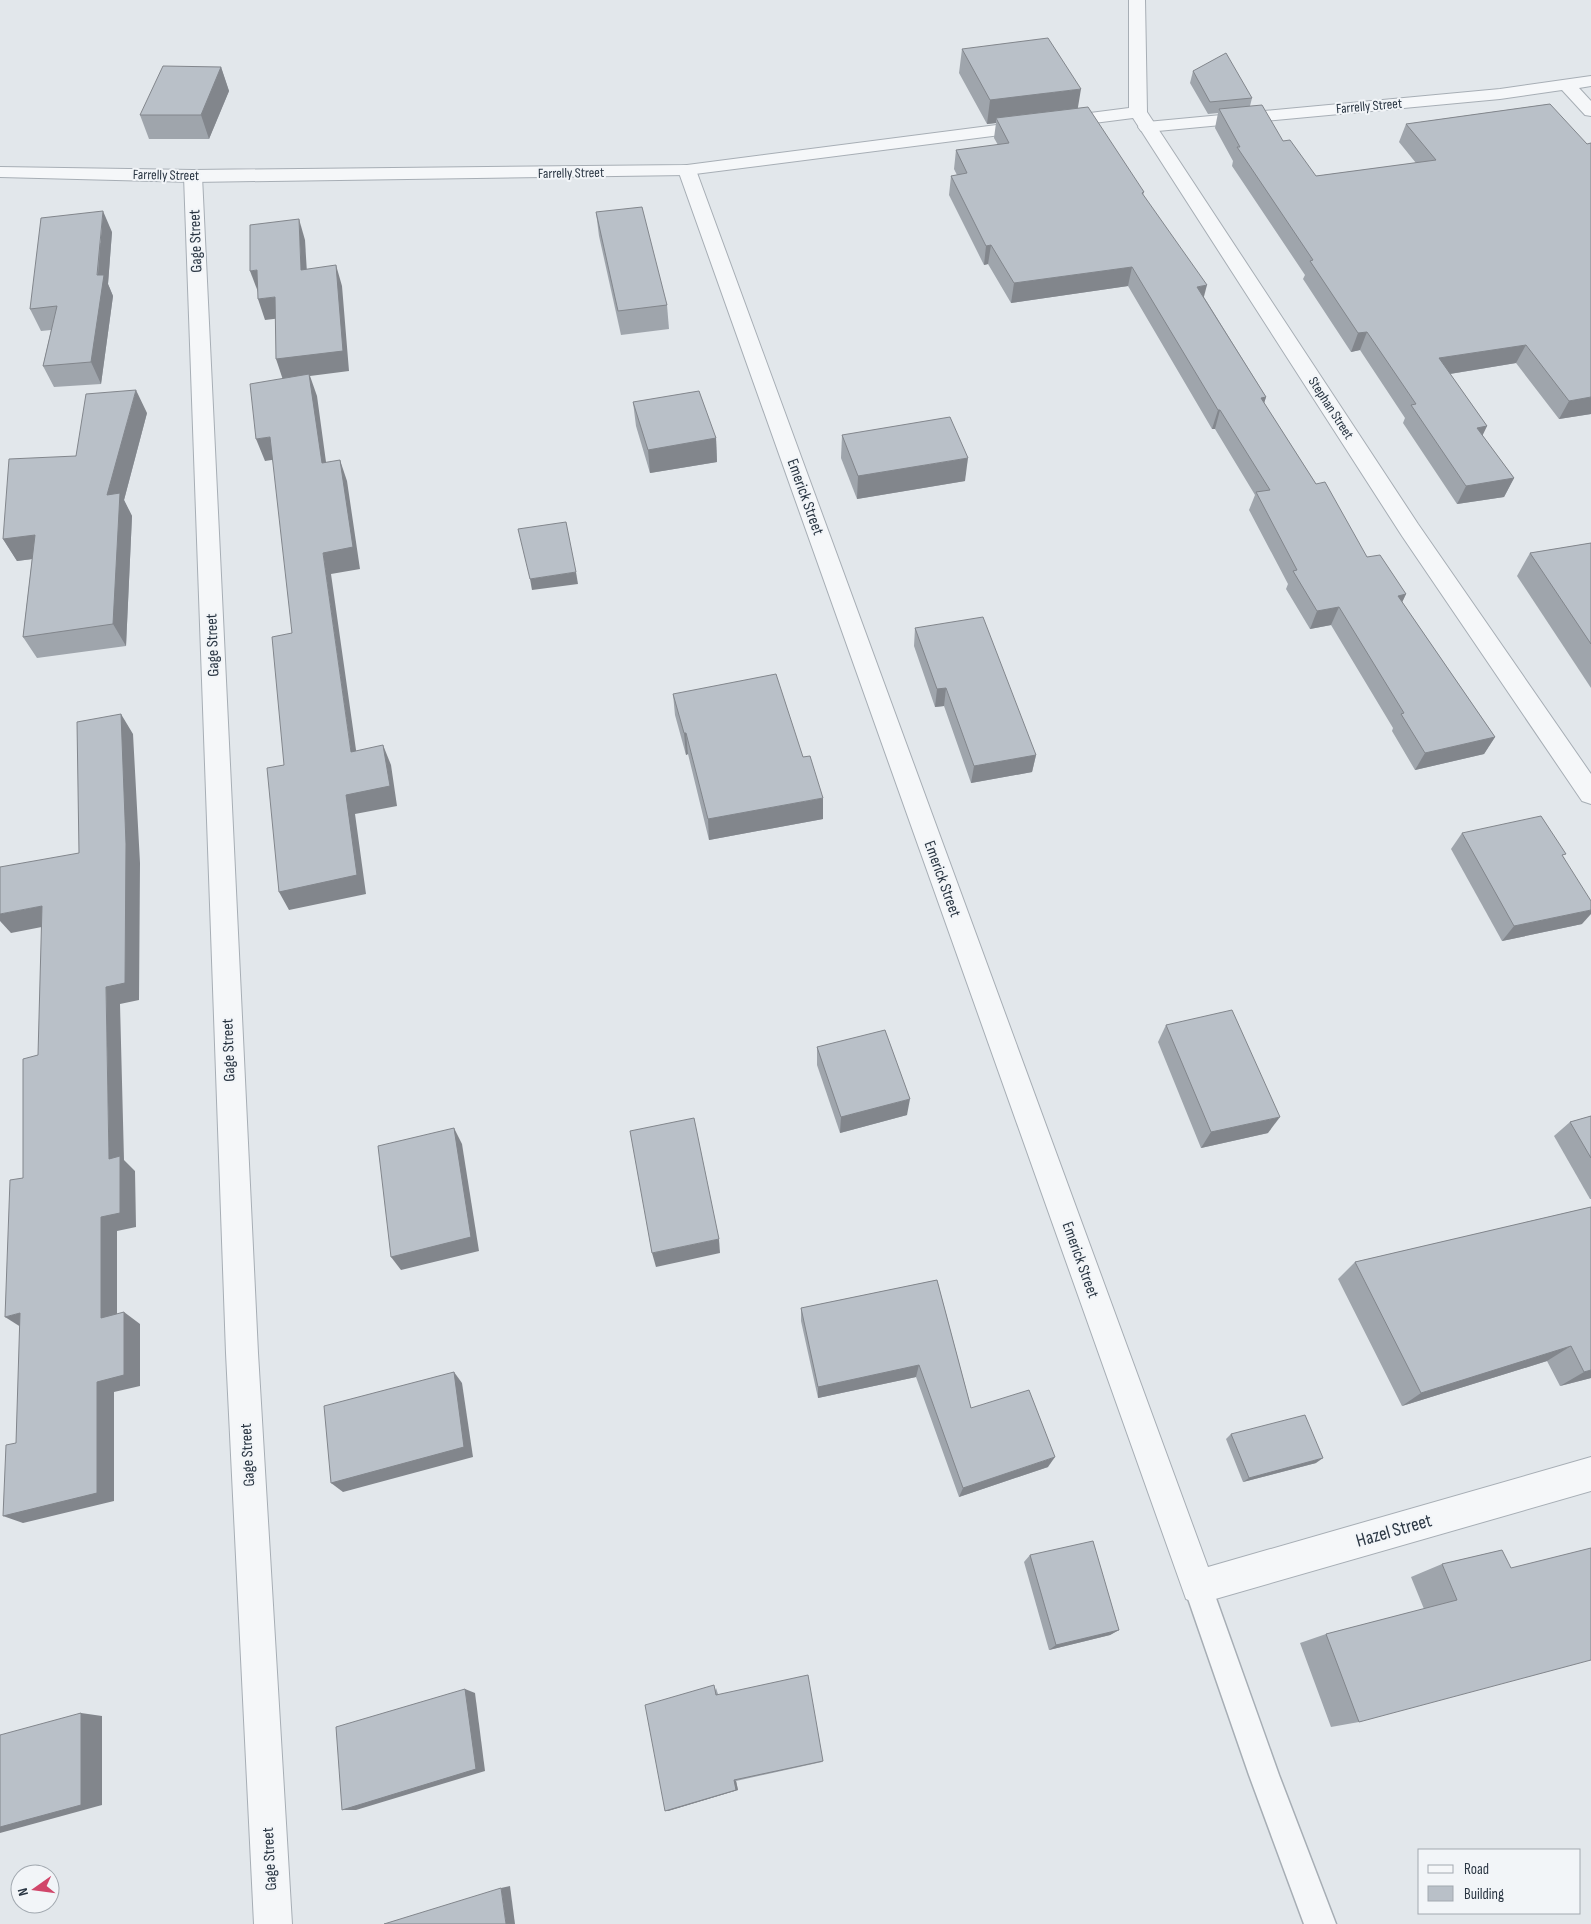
<svg xmlns="http://www.w3.org/2000/svg" width="1591" height="1924" viewBox="0 0 1591 1924" font-family="'Sofia Sans Condensed',sans-serif">
<style>
.lines{fill:none;stroke-linecap:round;stroke-linejoin:round}
.service-casing{stroke:#a7aeb5;stroke-width:3}
.minor-casing{stroke:#a7aeb5;stroke-width:2}
.tertiary-casing{stroke:#a7aeb5;stroke-width:2}
.service{fill:#f5f7f9;fill-rule:evenodd}
.minor{fill:#f5f7f9;fill-rule:evenodd}
.tertiary{fill:#f5f7f9;fill-rule:evenodd}
.wall{fill:#9fa5ac}
.shaded-wall{fill:#82868c}
.building{fill:#b9c0c8;stroke:#82868c}
.labels{text-anchor:middle;dominant-baseline:central;stroke-width:4;stroke-linejoin:round;paint-order:stroke}
.far-street-label{font-size:14px;fill:#2a3643;stroke:#f2f5f8}
.street-label{font-size:16px;fill:#2a3643;stroke:#f2f5f8}
.near-street-label{font-size:19px;fill:#2a3643;stroke:#f2f5f8}
</style>
<rect width="100%" height="100%" fill="#e2e7eb"/>
<g class="lines">
<g class="service-casing">
<polygon id="service" points="1198,1573 1208,1577 1212,1587 1279,1775 1336,1924 1304,1924 1249,1775 1184,1587 1188,1577"/>
</g>
<g class="minor-casing">
<g id="minor">
<polygon points="1591,76 1591,86 1579,88 1591,101 1591,116 1585,115 1562,90 1500,99 1147,132 1141,131 1138,127 1141,123 1147,122 1500,89"/>
<polygon points="687,165 693,166 696,170 1208,1567 1591,1457 1591,1491 1198,1604 1186,1599 678,170 681,166"/>
<polygon points="193,170 199,172 202,176 258,1353 292,1924 254,1924 226,1353 184,176 187,172"/>
</g>
</g>
<g class="tertiary-casing">
<polygon id="tertiary" points="1129,0 1145,0 1147,112 1418,524 1591,774 1591,804 1582,801 1402,536 1133,118 687,175 193,182 0,177 0,167 193,170 687,165 1129,108"/>
</g>
<use href="#service" class="service"/>
<use href="#minor" class="minor"/>
<use href="#tertiary" class="tertiary"/>
</g>
<g class="wall">
<polygon points="962,49 1077,108 1144,192 1143,195 1204,297 1266,397 1264,403 1316,484 1367,557 1406,594 1402,602 1495,737 1484,754 1415,770 1392,731 1393,728 1331,625 1310,629 1286,589 1288,584 1249,510 1255,495 1215,429 1212,429 1128,286 1011,303 988,264 984,265 949,195 951,176 957,175 954,169 956,150 998,145 994,138 996,123 987,124 959,73"/>
<polygon points="221,67 229,91 209,139 149,139 140,115"/>
<polygon points="1193,71 1252,98 1250,106 1316,176 1416,163 1399,142 1406,124 1550,104 1591,414 1559,419 1516,363 1450,374 1487,426 1482,435 1514,478 1504,497 1457,504 1403,423 1405,418 1360,350 1351,352 1303,279 1305,275 1232,166 1233,161 1215,128 1218,113 1208,114 1190,83"/>
<polygon points="596,212 667,305 669,329 621,335 599,236"/>
<polygon points="112,232 108,284 113,296 101,384 54,387 43,366 51,330 41,331 30,309"/>
<polygon points="633,402 716,438 717,462 650,473 636,426"/>
<polygon points="147,413 124,500 132,516 126,646 37,658 23,637 32,559 17,561 3,539 76,456"/>
<polygon points="842,435 965,481 857,499 841,458"/>
<polygon points="1591,543 1591,688 1517,576 1530,553"/>
<polygon points="915,628 1036,755 1032,772 971,783 944,706 935,707 914,646"/>
<polygon points="673,694 823,819 709,840 688,754 686,755 675,715"/>
<polygon points="1462,833 1564,857 1582,924 1502,941 1451,849"/>
<polygon points="1166,1025 1268,1133 1201,1148 1158,1042"/>
<polygon points="817,1047 907,1115 840,1133 817,1065"/>
<polygon points="1591,1116 1591,1199 1590,1199 1554,1136 1570,1122"/>
<polygon points="1591,1207 1591,1378 1560,1386 1547,1361 1402,1406 1338,1279 1355,1262"/>
<polygon points="937,1280 971,1408 1048,1467 959,1497 916,1377 818,1398 801,1321 801,1308"/>
<polygon points="1231,1434 1316,1463 1243,1482 1226,1439"/>
<polygon points="1502,1550 1359,1722 1331,1727 1300,1643 1326,1634 1424,1609 1411,1577 1442,1564"/>
<polygon points="1030,1555 1119,1630 1110,1635 1049,1650 1024,1562"/>
<polygon points="716,1688 718,1694 823,1761 822,1762 736,1781 738,1790 668,1811 665,1811"/>
</g>
<g class="shaded-wall">
<polygon points="221,67 229,91 209,139 201,115"/>
<polygon points="1081,89 1077,113 996,118 996,123 987,124 990,100"/>
<polygon points="103,211 112,232 108,284 113,296 101,384 91,362"/>
<polygon points="299,219 305,240 308,290 301,270"/>
<polygon points="991,245 988,264 984,265 986,246"/>
<polygon points="336,265 342,286 349,371 310,376 317,396 329,484 283,380 276,359"/>
<polygon points="1132,267 1128,286 1011,303 1014,283"/>
<polygon points="257,270 258,292 250,271"/>
<polygon points="1207,285 1202,304 1197,287"/>
<polygon points="275,297 282,318 265,320 258,299"/>
<polygon points="1367,332 1360,350 1351,352 1358,333"/>
<polygon points="1526,345 1516,363 1431,377 1439,358"/>
<polygon points="136,390 147,413 124,500 132,516 126,646 113,624 107,495"/>
<polygon points="1266,397 1260,416 1261,398"/>
<polygon points="1591,397 1591,414 1559,419 1569,401"/>
<polygon points="1218,410 1220,410 1215,429 1212,429"/>
<polygon points="1487,426 1478,445 1477,428"/>
<polygon points="270,437 278,459 265,461 256,439"/>
<polygon points="716,438 717,462 650,473 648,450"/>
<polygon points="968,458 965,481 857,499 858,476"/>
<polygon points="340,460 347,481 360,569 331,574 359,771 351,752 323,553"/>
<polygon points="1514,478 1504,497 1457,504 1466,486"/>
<polygon points="35,535 48,557 17,561 3,539"/>
<polygon points="576,572 578,584 532,590 530,579"/>
<polygon points="1406,594 1397,613 1398,596"/>
<polygon points="1339,607 1331,625 1310,629 1317,611"/>
<polygon points="946,688 944,706 935,707 937,689"/>
<polygon points="121,714 133,734 140,863 139,1000 120,1004 124,1160 135,1171 136,1227 117,1231 117,1329 101,1318 101,1217 109,1159 106,987"/>
<polygon points="684,733 686,733 688,754 686,755"/>
<polygon points="1495,737 1484,754 1415,770 1425,753"/>
<polygon points="383,745 391,765 397,806 355,814 366,894 289,910 279,892 346,795"/>
<polygon points="1036,755 1032,772 971,783 974,766"/>
<polygon points="823,798 823,819 709,840 708,819"/>
<polygon points="42,906 57,924 11,933 0,921 0,914"/>
<polygon points="1591,910 1591,914 1582,924 1502,941 1514,926"/>
<polygon points="910,1099 907,1115 840,1133 841,1117"/>
<polygon points="1280,1117 1268,1133 1201,1148 1211,1132"/>
<polygon points="454,1128 462,1144 479,1251 401,1270 391,1257"/>
<polygon points="719,1239 720,1253 656,1267 652,1253"/>
<polygon points="124,1312 140,1324 140,1386 114,1392 114,1501 23,1523 3,1516 97,1382"/>
<polygon points="20,1313 24,1329 5,1317"/>
<polygon points="1571,1346 1547,1361 1402,1406 1421,1393"/>
<polygon points="919,1365 916,1377 818,1398 818,1387"/>
<polygon points="1591,1370 1591,1378 1560,1386 1584,1372"/>
<polygon points="454,1372 462,1383 473,1457 343,1492 331,1483"/>
<polygon points="1055,1457 1048,1467 959,1497 963,1488"/>
<polygon points="1323,1458 1316,1463 1243,1482 1249,1478"/>
<polygon points="1119,1630 1110,1635 1049,1650 1056,1645"/>
<polygon points="465,1689 475,1693 485,1771 356,1810 342,1810"/>
<polygon points="81,1713 102,1716 102,1805 0,1833 0,1827"/>
<polygon points="734,1780 736,1781 738,1790 668,1811 665,1811"/>
<polygon points="510,1886 515,1924 506,1924 501,1888"/>
</g>
<g class="building">
<polygon points="1048,38 1081,89 990,100 962,49"/>
<polygon points="1226,53 1252,98 1210,102 1193,71"/>
<polygon points="163,66 221,67 201,115 140,115"/>
<polygon points="1550,104 1587,144 1591,143 1591,397 1569,401 1526,345 1439,358 1487,426 1477,428 1514,478 1466,486 1411,405 1416,404 1367,332 1358,333 1310,261 1313,260 1237,147 1240,147 1219,109 1262,105 1283,141 1290,140 1316,176 1436,160 1406,124"/>
<polygon points="1088,107 1144,192 1142,193 1207,285 1197,287 1266,397 1261,398 1316,484 1325,482 1367,557 1380,555 1406,594 1398,596 1495,737 1425,753 1401,714 1404,713 1339,607 1317,611 1293,571 1297,570 1256,492 1270,490 1220,410 1218,410 1132,267 1014,283 991,245 986,246 951,176 967,173 956,150 1009,143 996,118"/>
<polygon points="642,207 667,305 618,311 596,212"/>
<polygon points="103,211 97,275 104,275 91,362 43,366 57,306 30,309 41,218"/>
<polygon points="299,219 301,270 336,265 343,351 276,359 275,297 258,299 257,270 250,271 250,225"/>
<polygon points="309,374 322,463 340,460 353,547 323,553 351,752 383,745 390,786 346,795 357,875 279,892 267,768 284,765 272,637 292,633 270,437 256,439 250,384"/>
<polygon points="136,390 107,495 120,493 113,624 23,637 35,535 3,539 9,459 76,456 86,394"/>
<polygon points="699,391 716,438 648,450 633,402"/>
<polygon points="950,417 968,458 858,476 842,435"/>
<polygon points="566,522 576,572 530,579 518,529"/>
<polygon points="1591,543 1591,644 1530,553"/>
<polygon points="983,617 1036,755 974,766 946,688 937,689 915,628"/>
<polygon points="776,674 803,757 810,756 823,798 708,819 686,733 684,733 673,694"/>
<polygon points="121,714 126,844 125,983 106,987 109,1159 120,1156 120,1213 101,1217 101,1318 124,1312 124,1375 97,1382 97,1493 3,1516 6,1445 16,1443 20,1313 5,1317 10,1180 23,1178 23,1059 38,1055 42,906 0,914 0,867 79,853 77,722"/>
<polygon points="1541,816 1566,854 1562,855 1591,901 1591,910 1514,926 1462,833"/>
<polygon points="1232,1010 1280,1117 1211,1132 1166,1025"/>
<polygon points="885,1030 910,1099 841,1117 817,1047"/>
<polygon points="1591,1116 1591,1158 1570,1122"/>
<polygon points="694,1118 719,1239 652,1253 630,1131"/>
<polygon points="454,1128 471,1237 391,1257 378,1146"/>
<polygon points="1591,1207 1591,1370 1584,1372 1571,1346 1421,1393 1355,1262"/>
<polygon points="937,1280 971,1408 1029,1390 1055,1457 963,1488 919,1365 818,1387 801,1308"/>
<polygon points="454,1372 464,1447 331,1483 324,1406"/>
<polygon points="1305,1415 1323,1458 1249,1478 1231,1434"/>
<polygon points="1093,1541 1119,1630 1056,1645 1030,1555"/>
<polygon points="1591,1548 1591,1660 1359,1722 1326,1634 1457,1600 1442,1564 1502,1550 1511,1568"/>
<polygon points="808,1675 823,1761 734,1780 736,1790 665,1811 645,1705 714,1685 716,1695"/>
<polygon points="465,1689 476,1769 342,1810 336,1727"/>
<polygon points="81,1713 81,1805 0,1827 0,1735"/>
<polygon points="501,1888 506,1924 384,1924"/>
</g>
<g class="labels">
<g class="far-street-label">
<text transform="translate(1369 106) rotate(-5)">Farrelly Street</text>
<text transform="translate(571 173) rotate(-1)">Farrelly Street</text>
<text transform="translate(166 175) rotate(1)">Farrelly Street</text>
<text transform="translate(1331 408) rotate(57)">Stephan Street</text>
</g>
<g class="street-label">
<text transform="translate(196 241) rotate(-92)">Gage Street</text>
<text transform="translate(805 497) rotate(70)">Emerick Street</text>
<text transform="translate(213 645) rotate(-92)">Gage Street</text>
<text transform="translate(942 879) rotate(70)">Emerick Street</text>
<text transform="translate(229 1050) rotate(-92)">Gage Street</text>
<text transform="translate(1080 1260) rotate(70)">Emerick Street</text>
<text transform="translate(248 1455) rotate(-93)">Gage Street</text>
<text transform="translate(270 1859) rotate(-93)">Gage Street</text>
</g>
<g class="near-street-label">
<text transform="translate(1394 1531) rotate(-16)">Hazel Street</text>
</g>
</g>
<rect x="1418" y="1849" width="162" height="65" fill="#f2f5f8" stroke="#a2a9b0"/>
<rect x="1428" y="1865" width="25" height="8" fill="#f5f7f9" stroke="#a2a9b0"/>
<text x="1464" y="1874" font-size="15" fill="#2a3643">Road</text>
<rect x="1428" y="1886" width="25" height="15" fill="#b9c0c8" stroke="#a2a9b0"/>
<text x="1464" y="1899" font-size="15" fill="#2a3643">Building</text>
<g transform="translate(35 1889) rotate(256)"><circle r="24" fill="#f2f5f8" stroke="#a2a9b0"/>
<path d="M0-4L9 19L0 12L-9 19Z" fill="#d1466a"/>
<text y="-8" font-size="14" font-weight="bold" text-anchor="middle" fill="#2a3643">N</text>
</g>
</svg>
